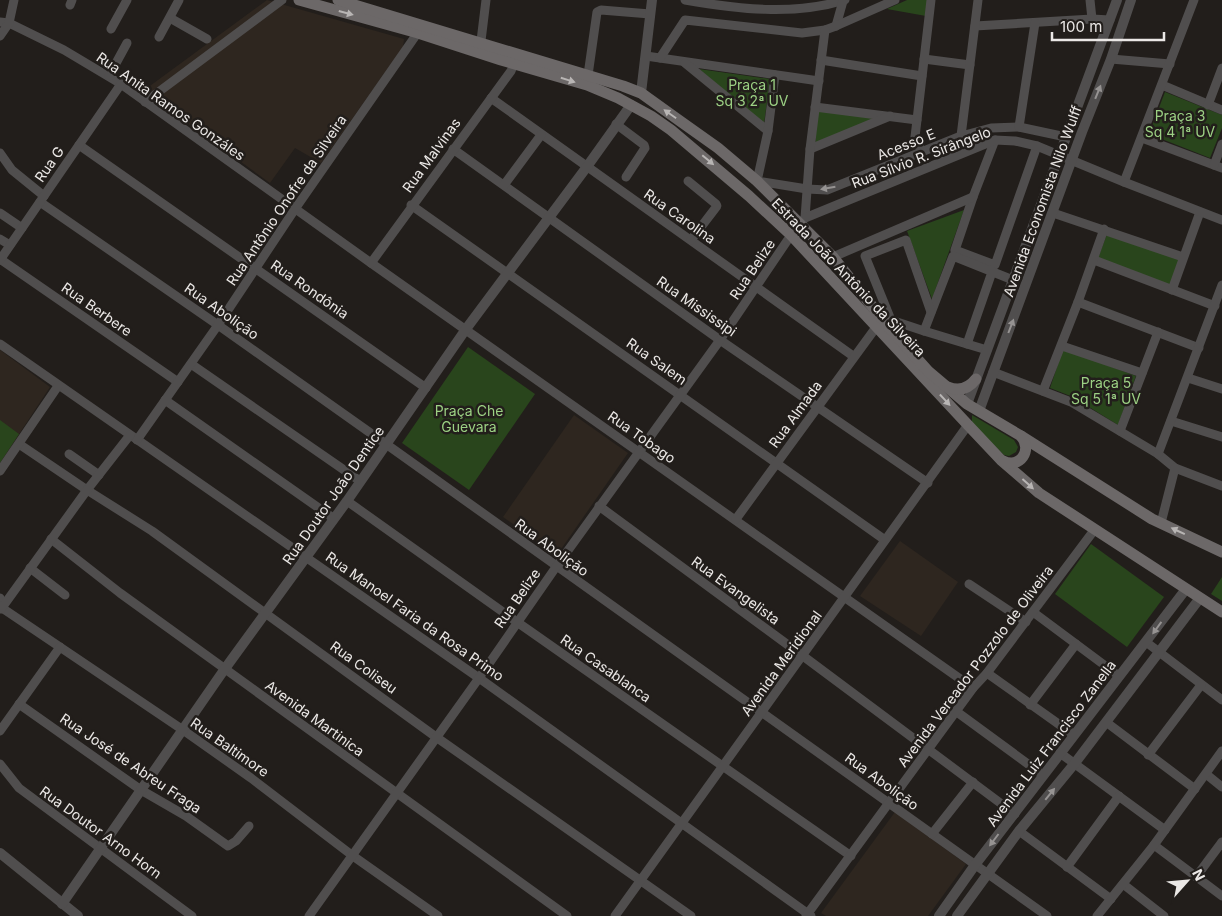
<svg xmlns="http://www.w3.org/2000/svg" width="1222" height="916" viewBox="0 0 1222 916" font-family="Inter,sans-serif">
<style>
.built{fill:#2e261f}
.green{fill:#29451c}
.lines{fill:none;stroke-linecap:round;stroke-linejoin:round}
.minor{stroke:#504e4e;stroke-width:9}
.tertiary{stroke:#504e4e;stroke-width:10}
.secondary{stroke:#6c6868;stroke-width:11}
.oneway{fill:#b8b5b4}
.oneway2{fill:#969392}
.labels{text-anchor:middle;dominant-baseline:central;stroke-width:5;stroke-linejoin:round;paint-order:stroke}
.park-label{font-size:14px;fill:#9cd184;stroke:#221e1b}
.street-label{font-size:14px;fill:#ebe8e6;stroke:#221e1b}
</style>
<rect width="100%" height="100%" fill="#221e1b"/>
<g class="built">
<polygon points="267,0 404,39 403,47 321,163 295,148 270,183 143,91"/>
<polygon points="0,350 50,387 0,463"/>
<polygon points="574,415 628,453 557,555 503,517"/>
<polygon points="900,541 958,582 921,636 860,596"/>
<polygon points="895,812 966,864 928,916 826,916 821,913"/>
</g>
<g class="green">
<polygon points="907,0 928,0 926,16 887,9"/>
<polygon points="699,69 770,79 764,124"/>
<polygon points="1165,92 1222,115 1222,128 1210,158 1149,134"/>
<polygon points="818,111 878,118 815,144"/>
<polygon points="964,210 932,299 907,231"/>
<polygon points="1107,234 1179,259 1170,285 1098,258"/>
<polygon points="468,347 535,394 469,490 402,443"/>
<polygon points="1063,349 1136,376 1118,425 1073,397 1050,388"/>
<polygon points="972,415 1014,440 1018,447 1016,452 1009,456 1004,455 972,424"/>
<polygon points="0,420 19,434 0,463"/>
<polygon points="1091,544 1164,597 1127,647 1055,594"/>
<polygon points="1222,577 1222,601 1211,594"/>
</g>
<g class="lines">
<g class="minor">
<path d="M685,0C738,9 793,16 845,0"/>
<polyline points="1090,0 1092,19"/>
<polyline points="70,5 72,0"/>
<polyline points="170,18 207,39"/>
<polyline points="0,22 9,23 64,50 121,84 371,263 973,688"/>
<polyline points="836,26 843,1"/>
<polyline points="975,26 1092,19 1110,20"/>
<polyline points="111,29 127,0"/>
<polyline points="0,36 9,23 14,0"/>
<polyline points="159,37 179,0"/>
<polyline points="480,49 486,0"/>
<polyline points="646,56 819,81"/>
<polyline points="660,58 685,20 802,33 825,30 836,26 895,0"/>
<polyline points="924,59 970,65"/>
<polyline points="1111,59 1170,64"/>
<polyline points="821,60 922,76"/>
<polyline points="685,63 768,131"/>
<polyline points="588,75 597,12 601,10 650,14"/>
<polyline points="775,75 768,131 757,181 807,189 827,190 961,136 991,128 1019,127 1066,137"/>
<polyline points="109,76 127,43"/>
<polyline points="1162,85 1222,110"/>
<polyline points="491,98 853,356"/>
<polyline points="145,102 282,0"/>
<polyline points="1208,105 1222,68"/>
<polyline points="815,107 917,120"/>
<polyline points="616,124 644,145 645,148 626,177"/>
<polyline points="1019,127 1035,23"/>
<polyline points="961,136 978,0"/>
<polyline points="1142,138 1222,168"/>
<polyline points="995,140 973,197 955,250 995,265 1037,146"/>
<polyline points="79,145 426,388"/>
<polyline points="453,149 720,340 928,483"/>
<polyline points="810,149 890,116"/>
<polyline points="922,152 915,137 931,0"/>
<polyline points="0,153 12,170 44,196"/>
<polyline points="1214,165 1222,144"/>
<polyline points="688,181 716,204 717,206 691,240"/>
<polyline points="1124,182 1194,0"/>
<polyline points="504,185 541,135"/>
<polyline points="40,202 218,325 386,444 1047,916"/>
<polyline points="411,205 885,540"/>
<polyline points="0,213 22,228"/>
<polyline points="1053,213 1183,257"/>
<polyline points="805,218 810,149 825,30"/>
<polyline points="0,239 10,245"/>
<polyline points="833,257 973,197"/>
<polyline points="0,259 178,382"/>
<polyline points="0,260 121,84"/>
<polyline points="1094,260 1215,306"/>
<polyline points="371,263 511,71 514,64"/>
<polyline points="992,272 967,344 924,331 953,256 1013,280"/>
<polyline points="1172,290 1200,212"/>
<polyline points="1078,302 1199,348"/>
<polyline points="924,331 891,320 865,256 906,240 931,312"/>
<polyline points="0,344 479,678 811,916"/>
<polyline points="967,344 987,350"/>
<polyline points="1062,346 1142,373"/>
<polyline points="191,364 360,481"/>
<polyline points="993,372 1071,402 1158,454 1175,468 1222,486"/>
<polyline points="1188,378 1222,389"/>
<polyline points="1043,391 1078,302 1104,229"/>
<polyline points="165,400 333,518"/>
<polyline points="1171,421 1222,437"/>
<polyline points="1120,431 1158,332"/>
<polyline points="137,440 218,325 295,209 421,28"/>
<polyline points="19,444 87,490 152,531 436,737 691,916"/>
<polyline points="69,454 99,475"/>
<polyline points="1158,454 1222,285"/>
<polyline points="0,471 58,386"/>
<polyline points="347,501 517,622 851,856"/>
<polyline points="599,506 803,656 1015,814"/>
<polyline points="736,519 877,326"/>
<polyline points="1161,523 1175,468"/>
<polyline points="51,539 120,593 567,916"/>
<polyline points="30,568 65,595"/>
<polyline points="969,584 1026,622"/>
<polyline points="0,598 2,608 183,730 251,778 353,856 438,916"/>
<polyline points="1,609 87,490 130,435"/>
<polyline points="1033,612 1119,676"/>
<polyline points="1146,642 1222,700"/>
<polyline points="987,673 1074,735"/>
<polyline points="19,704 141,790 186,816 228,846 236,841 249,826"/>
<polyline points="1030,705 1076,644"/>
<polyline points="957,712 1043,775"/>
<polyline points="1106,722 1195,789"/>
<polyline points="0,731 60,647"/>
<polyline points="1060,753 1165,830"/>
<polyline points="1148,755 1201,685"/>
<polyline points="0,764 19,788 192,916"/>
<polyline points="1206,774 1222,787"/>
<polyline points="1019,831 1111,899"/>
<polyline points="932,834 973,782"/>
<polyline points="1154,845 1222,896"/>
<polyline points="1067,867 1119,796"/>
<polyline points="1196,877 1222,842"/>
<polyline points="1123,884 1164,916"/>
<polyline points="309,916 479,678 556,567 720,340 787,241 805,218 995,140 1015,141 1037,146 1124,182 1222,220"/>
<polyline points="615,916 968,425"/>
<polyline points="806,916 973,688 987,673 1095,529"/>
<polyline points="1097,916 1154,845 1222,751"/>
</g>
<g class="tertiary">
<polyline points="641,93 652,0"/>
<polyline points="967,404 1117,0"/>
<polyline points="979,411 1082,132 1111,59 1131,0"/>
<polyline points="0,853 78,916"/>
<polyline points="62,904 224,670 347,501 466,329 586,168 631,105"/>
<polyline points="939,916 975,865 1186,589"/>
<polyline points="957,916 1019,831 1075,763 1200,598"/>
</g>
<g class="secondary">
<polyline points="299,0 418,33 501,60 587,85 618,98 651,116 671,130 749,196 791,235 968,425 1001,460 1039,493 1222,612"/>
<polyline points="338,0 623,86 641,93 680,121 718,148 757,181 833,257 887,325 928,371 967,404 1021,436 1152,519 1222,552"/>
<path d="M948,387C960,392 969,388 976,379"/>
<path d="M1003,461C1020,469 1033,450 1021,436"/>
</g>
</g>
<defs><path id="oneway-solid" d="M-6-.8H1V-3.2L6.5 0L1 3.2V.8H-6Z" transform="scale(1.25)"/></defs>
<g class="oneway">
<use href="#oneway-solid" transform="translate(346 13) rotate(15)"/>
<use href="#oneway-solid" transform="translate(568 80) rotate(17)"/>
<use href="#oneway-solid" transform="translate(670 114) rotate(-145)"/>
<use href="#oneway-solid" transform="translate(708 160) rotate(40)"/>
<use href="#oneway-solid" transform="translate(945 400) rotate(47)"/>
<use href="#oneway-solid" transform="translate(1028 484) rotate(42)"/>
<use href="#oneway-solid" transform="translate(1178 531) rotate(-155)"/>
</g>
<g class="oneway2">
<use href="#oneway-solid" transform="translate(1098 92) rotate(-68)"/>
<use href="#oneway-solid" transform="translate(828 188) rotate(170)"/>
<use href="#oneway-solid" transform="translate(1011 326) rotate(-69)"/>
<use href="#oneway-solid" transform="translate(1157 628) rotate(126)"/>
<use href="#oneway-solid" transform="translate(1050 794) rotate(-51)"/>
<use href="#oneway-solid" transform="translate(994 840) rotate(127)"/>
</g>
<g class="labels">
<g class="park-label">
<text x="752" y="84">Praça 1<tspan x="752" dy="16">Sq 3 2ª UV</tspan></text>
<text x="1180" y="115">Praça 3<tspan x="1180" dy="16">Sq 4 1ª UV</tspan></text>
<text x="1106" y="382">Praça 5<tspan x="1106" dy="16">Sq 5 1ª UV</tspan></text>
<text x="469" y="410">Praça Che<tspan x="469" dy="16">Guevara</tspan></text>
</g>
<g class="street-label">
<text transform="translate(171 106) rotate(35)">Rua Anita Ramos Gonzáles</text>
<text transform="translate(906 144) rotate(-22)">Acesso E</text>
<text transform="translate(431 155) rotate(-54)">Rua Malvinas</text>
<text transform="translate(921 157) rotate(-21)">Rua Sílvio R. Sirângelo</text>
<text transform="translate(49 164) rotate(-55)">Rua G</text>
<text transform="translate(286 200) rotate(-56)">Rua Antônio Onofre da Silveira</text>
<text transform="translate(1042 201) rotate(-70)">Avenida Economista Nilo Wulff</text>
<text transform="translate(680 216) rotate(35)">Rua Carolina</text>
<text transform="translate(752 269) rotate(-56)">Rua Belize</text>
<text transform="translate(849 277) rotate(46)">Estrada João Antônio da Silveira</text>
<text transform="translate(310 289) rotate(35)">Rua Rondônia</text>
<text transform="translate(697 306) rotate(35)">Rua Mississipi</text>
<text transform="translate(97 309) rotate(35)">Rua Berbere</text>
<text transform="translate(222 311) rotate(35)">Rua Abolição</text>
<text transform="translate(657 361) rotate(35)">Rua Salem</text>
<text transform="translate(795 414) rotate(-54)">Rua Almada</text>
<text transform="translate(642 437) rotate(35)">Rua Tobago</text>
<text transform="translate(333 495) rotate(-55)">Rua Doutor João Dentice</text>
<text transform="translate(552 547) rotate(36)">Rua Abolição</text>
<text transform="translate(736 590) rotate(36)">Rua Evangelista</text>
<text transform="translate(517 598) rotate(-55)">Rua Belize</text>
<text transform="translate(415 616) rotate(35)">Rua Manoel Faria da Rosa Primo</text>
<text transform="translate(781 663) rotate(-54)">Avenida Meridional</text>
<text transform="translate(975 666) rotate(-53)">Avenida Vereador Pozzolo de Oliveira</text>
<text transform="translate(364 667) rotate(36)">Rua Coliseu</text>
<text transform="translate(606 668) rotate(35)">Rua Casablanca</text>
<text transform="translate(315 718) rotate(36)">Avenida Martinica</text>
<text transform="translate(1051 743) rotate(-53)">Avenida Luiz Francisco Zanella</text>
<text transform="translate(230 747) rotate(35)">Rua Baltimore</text>
<text transform="translate(131 763) rotate(34)">Rua José de Abreu Fraga</text>
<text transform="translate(882 781) rotate(36)">Rua Abolição</text>
<text transform="translate(101 832) rotate(36)">Rua Doutor Arno Horn</text>
</g>
</g>
<g transform="translate(1187 881) rotate(63)" stroke="#221e1b" stroke-width="4" paint-order="stroke">
<path d="M0-4L9 19L0 12L-9 19Z" fill="#ebe8e6"/>
<text y="-8" font-size="14" font-weight="bold" text-anchor="middle" fill="#ebe8e6">N</text>
</g>
<path d="M1052 32v8h112v-8" fill="none" stroke="#ebe8e6" stroke-width="2.5"/>
<text x="1060" y="32" font-size="15" fill="#ebe8e6" stroke="#221e1b" stroke-width="4" paint-order="stroke">100 m</text>
</svg>
